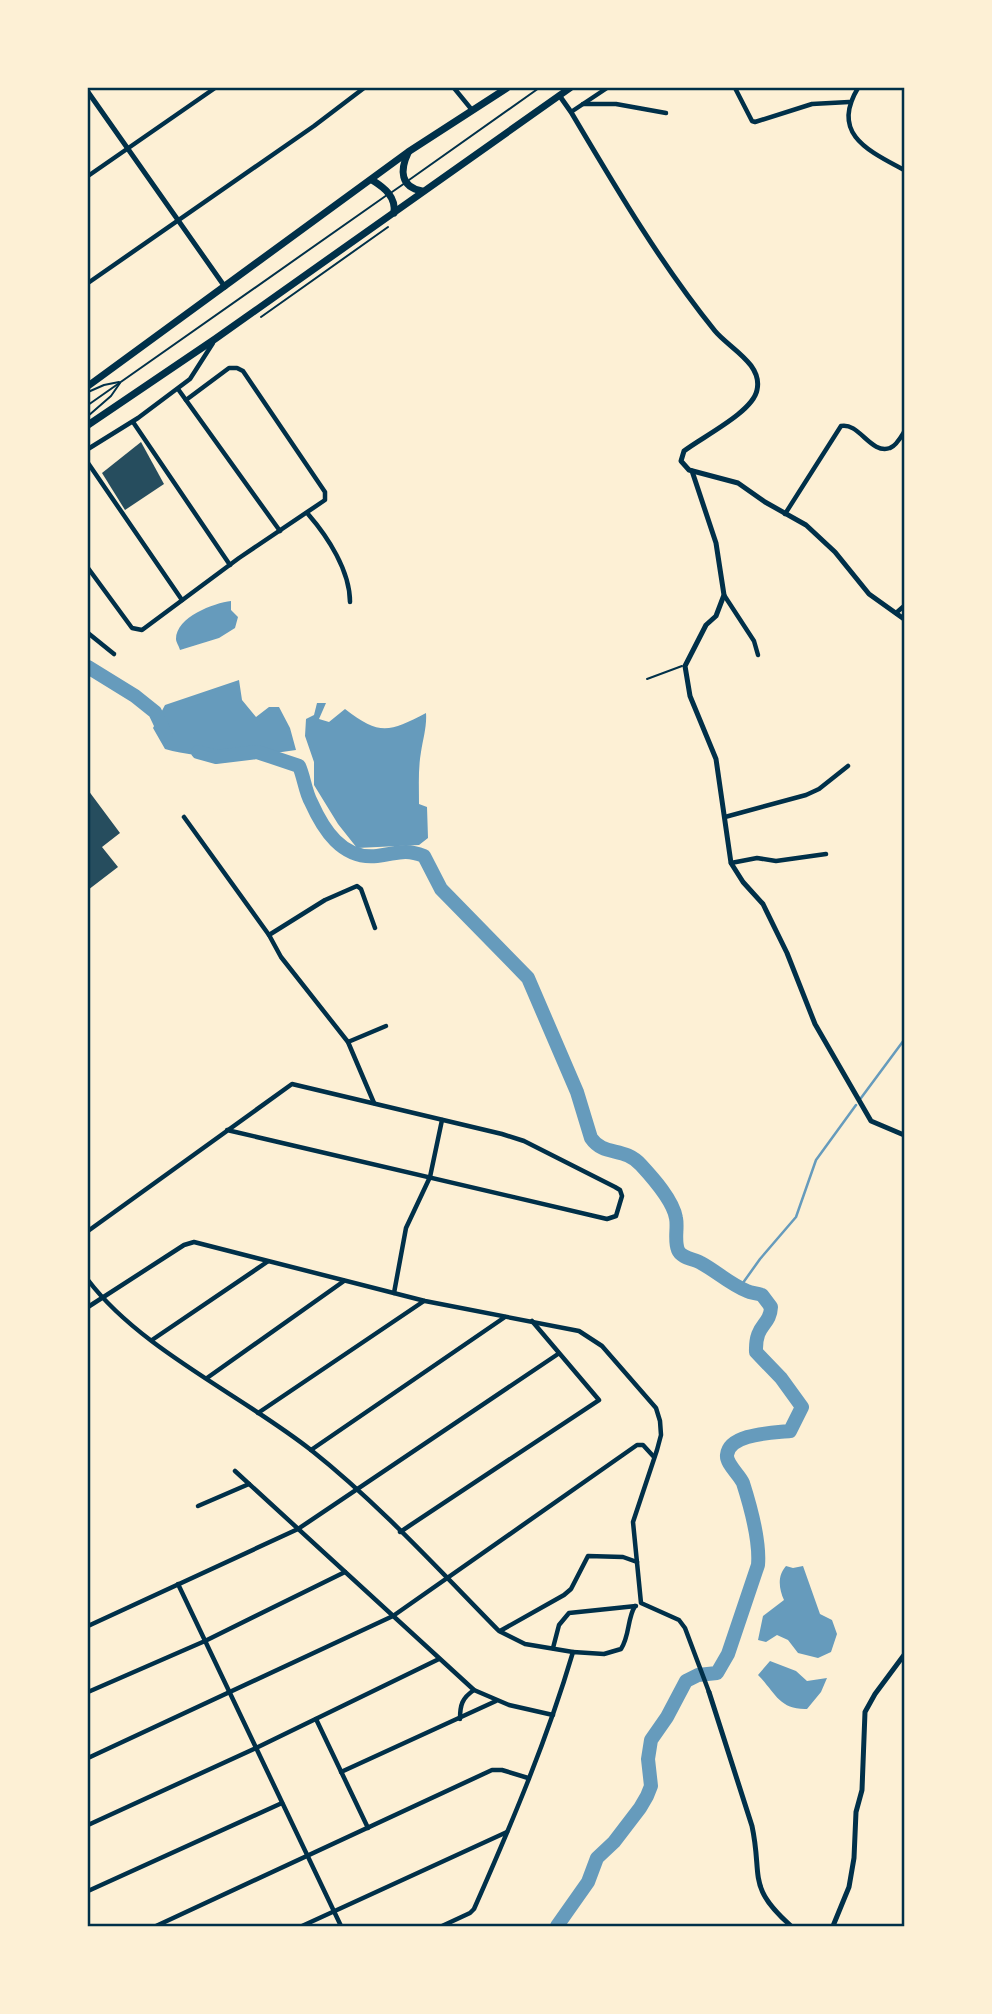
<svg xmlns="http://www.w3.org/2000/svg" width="992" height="2014" viewBox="0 0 992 2014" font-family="'Zilla Slab',serif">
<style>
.water{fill:#669bbc}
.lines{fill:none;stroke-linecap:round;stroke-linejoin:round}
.stream{stroke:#669bbc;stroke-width:2.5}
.river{stroke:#669bbc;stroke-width:14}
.building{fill:#264d5e}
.path{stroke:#003049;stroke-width:2}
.service{stroke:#003049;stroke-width:2}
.minor{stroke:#003049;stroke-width:4.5}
.tertiary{stroke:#003049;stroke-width:5}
.trunk{stroke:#003049;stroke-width:7}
.neatline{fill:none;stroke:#003049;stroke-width:2.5}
</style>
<rect width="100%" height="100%" fill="#fdf0d5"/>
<g class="water">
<path d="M231,601V610L238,617L235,628L219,638L180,650C179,646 176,642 176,639C176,617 214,603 231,601Z"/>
<path d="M239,680L242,700L256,717L269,707H279L290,728L296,750C252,757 208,761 165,749L153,728L165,705Z"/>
<path d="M317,703H326L319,719L329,722L345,709C380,736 389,732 426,713C427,726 423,739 421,752C418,769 419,786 419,804L427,807L428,838L419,845L357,848L338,824L314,785V762L305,736L306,719L314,715Z"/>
<path d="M786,1566L793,1568L803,1566L820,1614L832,1620L837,1634L831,1652L818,1658L798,1653L788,1640L777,1635L766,1642L758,1640L763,1616L784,1600C779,1589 777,1576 786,1566Z"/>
<path d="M770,1661L796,1671L807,1681L827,1678L821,1692L807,1709C779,1710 775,1692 758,1675Z"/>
</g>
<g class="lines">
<g class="stream">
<polyline points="861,1098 904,1040"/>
<polyline points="740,1287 760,1259 796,1217 816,1160 856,1105"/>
</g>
<g class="river">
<polyline points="88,667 135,696 155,712 166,735"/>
<path d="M198,752L216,757L257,752L299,766C304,777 305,791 311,802C323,829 342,860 377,856C397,854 403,848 424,856L441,889L528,978L577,1092L591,1138C604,1157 624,1146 641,1165C653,1178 673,1200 676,1218C678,1228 674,1240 678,1250C681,1258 694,1259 701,1263C716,1271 731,1285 747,1291C751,1293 757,1293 762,1295L771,1307C770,1327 755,1323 756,1352L781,1378L802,1407L790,1431C774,1433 729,1433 727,1455C726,1464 739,1474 743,1483C750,1505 760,1542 758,1565L728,1654L717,1673L698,1675L686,1681L667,1717L651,1740L648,1759L651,1786L647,1796L640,1808L614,1842L597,1858L588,1882L557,1926"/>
</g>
</g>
<g class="building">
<polygon points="141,442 164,484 125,510 102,473"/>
<polygon points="88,790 120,833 102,847 118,867 88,890"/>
</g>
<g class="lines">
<polyline class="path" points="261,317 388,227"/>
<g class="service">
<polyline points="409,180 539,88"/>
<polyline points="392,192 405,183"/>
<polyline points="88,392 104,385 119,382"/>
<polyline points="88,405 387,195"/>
<polyline points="88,416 111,396 120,383"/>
<polyline points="647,679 682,666"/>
</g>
<g class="minor">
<polyline points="454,88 472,110"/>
<polyline points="735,88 752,121 755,122 812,104 849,102"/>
<path d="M858,88C830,134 869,151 904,170"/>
<polyline points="583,104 616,104 666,113"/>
<polyline points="571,112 607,88"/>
<polyline points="88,176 215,88"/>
<polyline points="88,283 314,126 364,88"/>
<polyline points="178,389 280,531"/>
<polyline points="133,422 230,565"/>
<polyline points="88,449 138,418 190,379 213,343"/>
<polyline points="88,463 182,600"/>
<path d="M308,514C328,537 350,571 350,602"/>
<path d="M785,514L841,426C859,422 871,455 890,448C896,446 901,437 904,432"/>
<polyline points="88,568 132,628 142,630 239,558 325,500 325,492 243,371 237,368 229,368 186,400"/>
<polyline points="724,595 754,641 758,655"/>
<polyline points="896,613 904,606"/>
<polyline points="88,633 114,654"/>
<polyline points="184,817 269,935"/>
<polyline points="725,817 806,795 819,789 848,766"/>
<polyline points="731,863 757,858 776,861 826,854"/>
<polyline points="348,1042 386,1026"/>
<polyline points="374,1103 348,1042 281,957 269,935 325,900 357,886 361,889 375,928"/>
<polyline points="88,1231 292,1084 502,1134 524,1141 615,1187 620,1190 622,1196 616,1216 607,1219 227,1130"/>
<path d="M88,1280C140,1349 243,1396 311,1450C379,1504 439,1570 499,1631L525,1644L573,1652"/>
<polyline points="394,1293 406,1228 430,1177 442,1120"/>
<polyline points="88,1307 184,1245 194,1242 425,1301 579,1331 602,1346 656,1408 660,1421 661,1435 657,1450 633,1522 641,1603 679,1620 685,1628 709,1692"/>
<polyline points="152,1340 267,1262"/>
<polyline points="207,1378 344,1281"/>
<polyline points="258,1413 424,1301"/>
<polyline points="311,1450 505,1317"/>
<polyline points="235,1471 474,1690 509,1705 553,1715"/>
<polyline points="198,1506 249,1484"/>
<polyline points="400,1532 599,1400 532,1321"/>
<polyline points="178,1584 341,1926"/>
<polyline points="88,1626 298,1529 558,1354"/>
<polyline points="500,1631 564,1595 571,1589 588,1556 623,1557 637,1562"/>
<polyline points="553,1648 559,1625 569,1613 636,1606"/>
<polyline points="88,1692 205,1641 345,1572"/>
<polyline points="316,1719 368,1828"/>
<path d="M460,1719C460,1705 462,1698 474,1690"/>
<polyline points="88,1758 393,1616 637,1445 643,1445 654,1457"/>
<polyline points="341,1772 496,1701"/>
<polyline points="88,1825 256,1748 439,1659"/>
<polyline points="88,1891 282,1803"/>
<polyline points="156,1926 492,1770 502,1770 528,1778"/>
<polyline points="302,1926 507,1832"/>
<path d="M442,1926L470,1913L474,1909C511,1825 547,1740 573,1652L604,1654L621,1649C630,1635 627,1619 635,1606"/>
</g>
<g class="tertiary">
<polyline points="88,92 225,287"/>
<path d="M559,95L571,112C616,188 660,263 715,331C729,348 763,364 757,390C753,412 702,437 684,451L681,461L689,470L738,483L765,502L806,525L835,552L869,594L904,619"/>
<polyline points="692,471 716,543 724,595 716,616 706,625 685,666 690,696 716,759 731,863 743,882 763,904 787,953 815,1024 871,1121 904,1135"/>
<path d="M709,1692L752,1826C763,1877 746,1886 791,1926"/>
<polyline points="833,1926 849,1887 854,1858 856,1812 862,1790 865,1712 875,1694 904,1655"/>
</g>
<g class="trunk">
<path d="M408,153C400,170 400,187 422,191"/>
<path d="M372,180C385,188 396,197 394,213"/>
<polyline points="88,386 408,152 507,88"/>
<polyline points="88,425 215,339 570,88"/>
</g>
</g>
<rect width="992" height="2014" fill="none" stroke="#fdf0d5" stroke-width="178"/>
<rect x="89" y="89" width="814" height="1836" class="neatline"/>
</svg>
